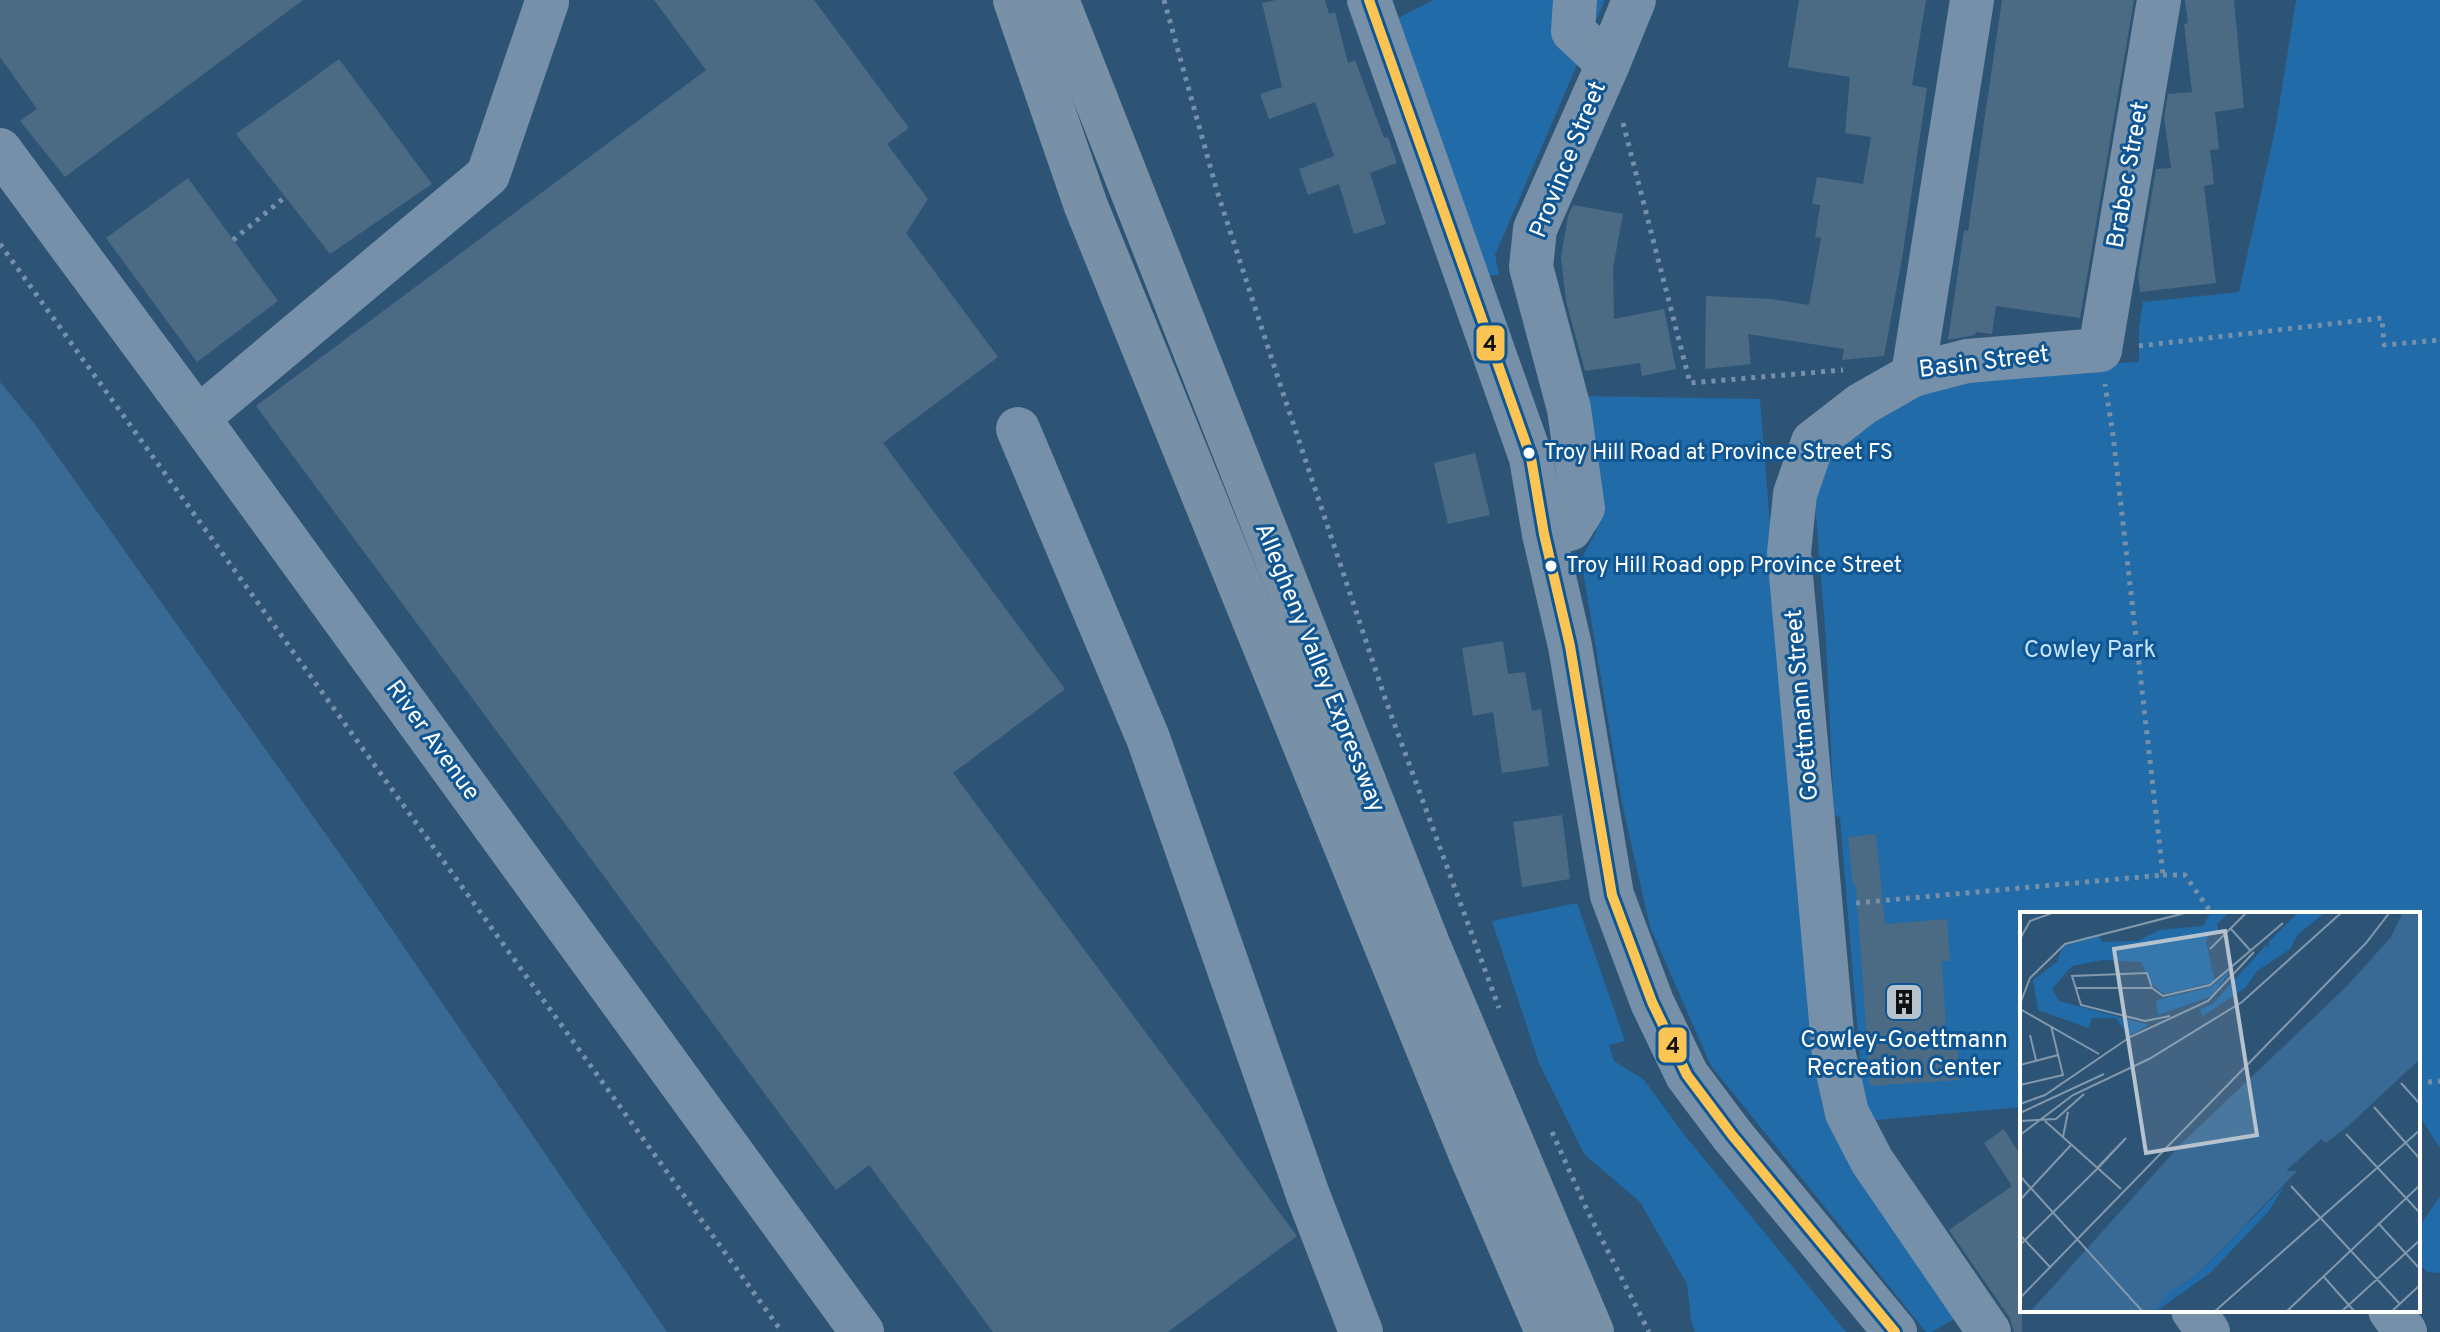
<svg xmlns="http://www.w3.org/2000/svg" width="2440" height="1332" viewBox="0 0 2440 1332" font-family="Overpass,sans-serif">
<style>
.green{fill:#206ba8}
.water{fill:#386a95}
.building{fill:#4b6a84}
.lines{fill:none;stroke-linecap:round;stroke-linejoin:round}
.path{stroke:#7590a8;stroke-width:5;stroke-dasharray:4 6;stroke-linecap:butt}
.minor{stroke:#7590a8;stroke-width:44}
.highway{stroke:#7991a7;stroke-width:44}
.bus-1-casing{stroke:#105693;stroke-width:16}
.bus-1{stroke:#fcc553;stroke-width:10}
.bus-dot{fill:#fff;stroke:#105693;stroke-width:3}
.labels{text-anchor:middle;dominant-baseline:central;stroke-width:6;stroke-linejoin:round;paint-order:stroke}
.bus-label{font-size:22px;fill:#fff;stroke:#105693;text-anchor:start}
.street-label{font-size:24px;fill:#fff;stroke:#105693}
.park-label{font-size:24px;fill:#c4e4fe;stroke:#105693}
.poi-label{font-size:24px;fill:#fff;stroke:#105693}
.inset-road{fill:none;stroke:#8298ac;stroke-width:2}
.view{fill:#b6c3cf;fill-opacity:0.15;stroke:#b6c3cf;stroke-width:4}
.inset-edge{fill:none;stroke:#fff;stroke-width:4}
.line-badge{stroke:#105693;stroke-width:3}
.pale-badge-label{font-size:22px;text-anchor:middle;font-weight:bold;fill:#111}
</style>
<rect width="100%" height="100%" fill="#2e5475"/>
<g class="green">
<polygon points="1434,0 1605,0 1495,255 1499,275 1483,275 1398,18"/>
<polygon points="2296,0 2440,0 2440,1148 2418,1114 2418,914 2022,914 2022,1107 1865,1121 1840,818 1834,814 1826,640 1815,503 1833,443 1906,393 1973,369 2139,362 2139,327 2143,302 2239,292 2276,125"/>
<polygon points="1583,396 1760,399 1813,1065 1839,1143 1959,1316 1932,1332 1926,1332 1711,1066 1650,927 1622,803 1581,559 1596,532"/>
<polygon points="1577,903 1625,1041 1609,1045 1614,1061 1644,1080 1682,1132 1846,1332 1695,1332 1691,1319 1687,1284 1640,1202 1584,1154 1539,1063 1492,921"/>
<polygon points="2440,1196 2440,1273 2427,1272 2418,1262 2418,1229"/>
</g>
<polygon class="water" points="0,382 34,423 354,874 667,1332 0,1332"/>
<g class="building">
<polygon points="0,0 303,0 65,177 20,121 37,109 0,57"/>
<polygon points="654,0 814,0 909,128 887,144 928,199 906,233 998,357 883,443 1065,689 953,773 1297,1236 1168,1332 993,1332 869,1165 836,1190 256,406 706,70"/>
<polygon points="1276,0 1325,0 1329,14 1335,12 1348,63 1355,60 1384,138 1388,137 1397,163 1370,173 1386,224 1354,234 1339,184 1308,195 1299,169 1334,156 1315,102 1269,119 1260,94 1282,87 1262,3"/>
<polygon points="1799,0 1926,0 1912,85 1927,88 1902,259 1884,356 1842,360 1844,349 1748,334 1751,364 1705,369 1706,296 1771,299 1809,305 1821,238 1815,237 1820,205 1812,204 1817,177 1863,184 1871,137 1845,133 1850,77 1788,67"/>
<polygon points="2002,0 2134,0 2080,318 1996,306 1992,334 1976,332 1975,335 1948,340 1964,230 1968,231"/>
<polygon points="2185,0 2234,0 2244,108 2215,112 2219,149 2210,150 2214,184 2204,186 2216,283 2140,292 2138,276 2156,169 2171,168 2164,118 2168,94 2192,92 2184,24 2188,23"/>
<polygon points="339,59 432,184 330,254 236,134"/>
<polygon points="188,178 278,301 197,362 106,238"/>
<polygon points="1573,205 1623,214 1613,268 1614,319 1664,309 1676,369 1642,376 1640,363 1585,371 1566,301 1561,257 1568,216"/>
<polygon points="1475,453 1490,515 1448,524 1434,463"/>
<polygon points="1503,641 1508,674 1525,672 1532,711 1541,709 1549,766 1502,773 1493,712 1473,716 1462,648"/>
<polygon points="1562,815 1570,879 1522,887 1513,822"/>
<polygon points="1876,834 1885,924 1947,919 1950,961 1942,961 1947,1044 1957,1043 1960,1080 1870,1086 1856,885 1853,885 1848,837"/>
<polygon points="2004,1129 2022,1158 2022,1332 2014,1332 2010,1318 1949,1230 2012,1186 1984,1143"/>
</g>
<g class="lines">
<g class="path">
<polyline points="1164,0 1217,191 1279,381 1386,701 1499,1008"/>
<polyline points="1623,123 1690,383 1843,370"/>
<polyline points="233,240 285,197"/>
<polyline points="0,244 782,1332"/>
<polyline points="2139,346 2382,318 2384,345 2440,340"/>
<polyline points="2163,875 2185,875 2212,914"/>
<polyline points="1856,903 2163,875 2113,435 2105,384"/>
<polyline points="2418,1083 2440,1081"/>
<polyline points="1552,1132 1587,1210 1649,1332"/>
</g>
<g class="minor">
<polyline points="1369,0 1531,458 1544,534 1570,646 1612,895 1652,1002 1687,1075 1732,1135 1895,1332"/>
<polyline points="1575,0 1573,31 1608,64"/>
<polyline points="0,150 198,418 862,1332"/>
<polyline points="1913,375 1972,0"/>
<polyline points="198,418 488,175 547,2"/>
<polyline points="1018,429 1148,738 1308,1195 1361,1332"/>
<polyline points="1544,534 1570,529 1583,508 1569,409 1531,267 1535,229 1608,64 1634,0"/>
<polyline points="2193,1310 2208,1332"/>
<polyline points="2390,1310 2405,1332"/>
<polyline points="1989,1332 1872,1161 1847,1113 1834,1055 1789,553 1795,494 1813,442 1862,404 1913,375 1967,361 2100,350 2159,0"/>
</g>
<g class="highway">
<polyline points="1015,0 1086,206 1470,1153 1547,1332"/>
<polyline points="1057,0 1428,944 1592,1332"/>
</g>
<g class="bus-1-casing">
<polyline id="bus-1" points="1369,0 1531,458 1544,534 1570,646 1612,895 1652,1002 1687,1075 1732,1135 1895,1332"/>
</g>
<use href="#bus-1" class="bus-1"/>
</g>
<defs>
<g id="building-square" transform="scale(2)"><rect x="-9" y="-9" width="18" height="18" rx="4" fill="#b6c3cf" stroke="#105693"/><path d="M-4-6H4V6H1V3H-1V6H-4ZM-2.5-4.3h1.7v1.8h-1.7ZM.8-4.3h1.7v1.8H.8ZM-2.5-1h1.7V.8h-1.7ZM.8-1h1.7V.8H.8Z" fill="#111"/></g>
</defs>
<g fill-rule="evenodd">
<use href="#building-square" x="1904" y="1002"/>
</g>
<g class="bus-dot">
<circle cx="1529" cy="453" r="7"/>
<circle cx="1551" cy="566" r="7"/>
</g>
<g class="labels">
<g class="bus-label">
<text x="1544" y="453">Troy Hill Road at Province Street FS</text>
<text x="1566" y="566">Troy Hill Road opp Province Street</text>
</g>
<g class="street-label">
<text transform="translate(1569 160) rotate(-68)">Province Street</text>
<text transform="translate(2129 175) rotate(-80)">Brabec Street</text>
<text transform="translate(1984 363) rotate(-7)">Basin Street</text>
<text transform="translate(1319 668) rotate(68)">Allegheny Valley Expressway</text>
<text transform="translate(1803 705) rotate(-95)">Goettmann Street</text>
<text transform="translate(432 741) rotate(54)">River Avenue</text>
</g>
<g class="park-label">
<text x="2090" y="651">Cowley Park</text>
</g>
<g class="poi-label">
<text x="1904" y="1041">Cowley-Goettmann<tspan x="1904" dy="28">Recreation Center</tspan></text>
</g>
</g>
<g transform="translate(2020 912)">
<rect width="400" height="400" fill="#2e5475"/>
<path d="M191,0H210L197,12L199,22L190,21L186,29L195,70L144,82L131,71L121,50L83,48L52,54L32,77L39,89L129,113L109,124L96,106H72L68,116L18,98L13,68L37,50L43,34L79,23L82,30L118,29L139,18L183,14ZM278,0H306L278,22L270,37L237,59L225,76L183,104L180,97L193,92L246,33L250,36L248,31ZM210,59L192,84L138,103L136,88L191,75ZM265,273L248,300L190,361L135,400L146,381L180,360Z" fill="#206ba8"/>
<path d="M383,0H400V147L327,215L306,231L301,227L266,259H277L180,360L146,382L135,400H10L161,232L327,74L371,25Z" fill="#386a95"/>
<path class="inset-road" d="M211,17L230,38M0,27L10,9L35,0M190,37L227,0M55,76H132M0,92L10,66L45,32L169,0M0,97L79,142M150,104L125,109L61,93L52,64L127,61L132,76L143,84L190,73L263,11M10,123L16,148M0,153L38,143M381,171L400,192M0,173L43,163L31,114M0,192L25,183L110,125L188,89L234,40M354,195L400,247M0,201L84,162M0,209L36,207L64,182M25,209L101,277M326,222L400,301M0,223L53,183L129,147L222,90L322,0M43,225L48,200M0,264L123,400M271,274L380,392M0,288L51,233M358,311L400,357M0,323L31,356M0,333L80,254L106,226L77,256M304,365L335,400M0,386L346,31L370,0M194,400L400,218M266,400L400,273M321,400L400,328M371,400L400,373"/>
<path class="view" d="M205,19L237,223L126,241L94,37Z"/>
<rect width="400" height="400" class="inset-edge"/>
</g>
<g class="line-badge">
<rect x="1475" y="324" width="31" height="38" rx="8" fill="#fcc553"/>
<rect x="1657" y="1026" width="31" height="38" rx="8" fill="#fcc553"/>
</g>
<g class="pale-badge-label">
<text x="1490" y="351">4</text>
<text x="1673" y="1053">4</text>
</g>
</svg>
